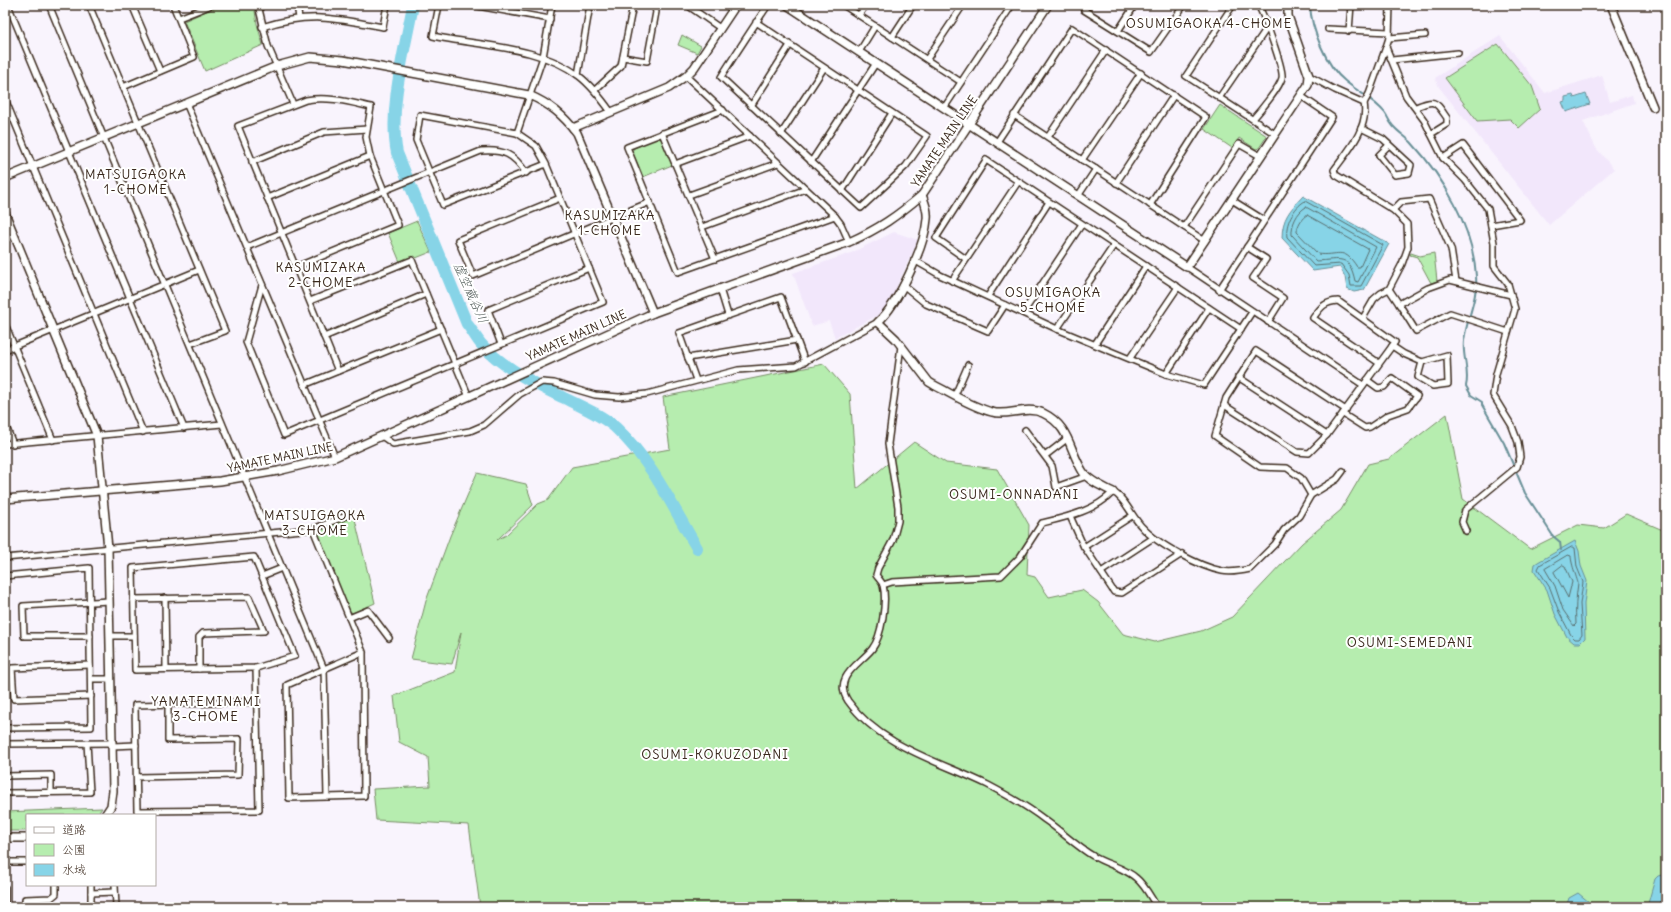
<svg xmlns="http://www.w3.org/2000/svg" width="1671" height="912" viewBox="0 0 1671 912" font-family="Delius,'Klee One',sans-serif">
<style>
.built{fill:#f2e7fb}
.green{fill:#b6edaf;stroke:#788c66}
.water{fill:#87d4e7;stroke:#699097}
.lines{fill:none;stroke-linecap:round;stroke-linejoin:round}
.shore{stroke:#596e6e;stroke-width:1}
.stream{stroke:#699097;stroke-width:2}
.river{stroke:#87d4e7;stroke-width:12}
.street-casing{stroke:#3b2a1e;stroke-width:8}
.secondary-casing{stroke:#3b2a1e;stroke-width:10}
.street{stroke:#fff;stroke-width:5}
.secondary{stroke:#fff;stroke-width:7}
.labels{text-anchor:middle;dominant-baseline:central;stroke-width:4;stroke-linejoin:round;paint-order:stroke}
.street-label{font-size:12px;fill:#3b2a1e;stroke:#fff}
.neighbourhood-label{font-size:13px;letter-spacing:1px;fill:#3b2a1e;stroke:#fff}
.water-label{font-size:13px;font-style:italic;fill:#525d5a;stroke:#fff}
</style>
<rect width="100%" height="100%" fill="#f9f4fd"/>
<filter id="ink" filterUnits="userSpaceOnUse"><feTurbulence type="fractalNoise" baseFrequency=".025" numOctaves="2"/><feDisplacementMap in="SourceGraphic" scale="8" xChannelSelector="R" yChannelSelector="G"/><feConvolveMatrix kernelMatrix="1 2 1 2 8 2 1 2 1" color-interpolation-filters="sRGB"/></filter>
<g filter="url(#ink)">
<g class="built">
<polygon points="1500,36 1545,93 1602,75 1610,102 1632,95 1634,103 1583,121 1596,148 1614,169 1549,225 1439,87 1435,78"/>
<polygon points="894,232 918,240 889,304 878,315 835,338 829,321 812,326 793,273 851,253"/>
</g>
<g class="green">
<polygon points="220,5 254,5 257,24 263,45 205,71 184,21"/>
<polygon points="682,35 701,46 697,53 678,45"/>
<polygon points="1498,44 1532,86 1540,109 1519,128 1510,119 1477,121 1445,78"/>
<polygon points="1220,105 1267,136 1259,148 1256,149 1239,138 1232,148 1204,129"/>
<polygon points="659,137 661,139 672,165 643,177 632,151 634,148"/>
<polygon points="417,221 431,252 416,258 415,256 400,262 388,233"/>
<polygon points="1411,253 1420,256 1434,253 1437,281 1431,283 1417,257 1410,255"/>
<polygon points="824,364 850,394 857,489 914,442 946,463 997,469 1029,525 1027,575 1035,577 1049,597 1082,590 1098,602 1123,634 1155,642 1201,631 1232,617 1302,543 1341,510 1368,464 1389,459 1447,414 1463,499 1530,549 1578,525 1604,528 1626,514 1665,531 1666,530 1666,907 480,907 469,825 376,820 373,789 430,786 428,757 399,742 394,696 455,672 461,632 452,664 411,659 426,601 450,536 477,473 526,484 533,505 497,540 506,535 538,504 548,500 572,467 670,449 663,397"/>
<polygon points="354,515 375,603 353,613 349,611 316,533"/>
<polygon points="102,808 97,815 27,815 27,831 5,831 5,812"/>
</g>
<g class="water">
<polygon points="1586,94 1590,104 1566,112 1562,102 1565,101 1565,97 1573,95 1574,98"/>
<path d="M1303,196L1389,244L1364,290L1354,292L1347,289L1345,277L1340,267L1313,271L1282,238C1282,218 1290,210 1303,196Z"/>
<polygon points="1575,541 1579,551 1581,566 1587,581 1584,604 1585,638 1580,643 1574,643 1567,637 1555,614 1547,590 1534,570 1535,564 1538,562"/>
<polygon points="1666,874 1666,907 1647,907 1655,879 1658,876"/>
<polygon points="1578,893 1595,907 1570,907 1567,904 1569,898"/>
</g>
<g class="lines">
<g class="shore">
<path d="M1305,201L1383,245L1361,286H1351L1349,275L1341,264L1314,266L1287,237C1285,224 1293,208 1305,201Z"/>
<path d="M1306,207L1376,247L1358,282L1355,281C1349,253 1340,260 1316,261L1292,235C1291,225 1297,212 1306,207Z"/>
<path d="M1307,215L1368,249L1360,267H1357C1343,245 1338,257 1318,254L1297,232C1297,226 1302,217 1307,215Z"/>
<polygon points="1572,547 1575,548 1577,567 1583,582 1580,604 1582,635 1579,639 1575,639 1571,635 1559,612 1550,588 1538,569 1540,565"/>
<path d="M1568,555L1571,556C1571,563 1578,582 1578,583C1576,597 1575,610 1576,624L1574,626L1563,610L1555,586L1545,569Z"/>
<polygon points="1563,565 1565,566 1572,582 1568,598 1554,572"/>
</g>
<path class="stream" d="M1310,5C1311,28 1326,66 1345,81C1358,92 1374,99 1385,113C1388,117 1389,122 1393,126C1398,132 1405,136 1411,142C1444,178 1473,227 1476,276C1478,299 1466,320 1464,341C1462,357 1470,371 1466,386L1471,395L1482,402V405L1504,443L1525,493L1553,536L1560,542L1561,550"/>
<path class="river" d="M413,5C405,49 388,109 397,153L467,324C472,330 476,338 481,344C502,367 534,384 562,397C580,406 600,414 615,427C652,461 672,506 697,548"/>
<g class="street-casing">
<g id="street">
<polyline points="8,5 184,428"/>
<polyline points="49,5 324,669 327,797"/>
<polyline points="89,5 225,331 190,344"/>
<polyline points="132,5 160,71"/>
<polyline points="258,5 268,46 293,104"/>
<polyline points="297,5 299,18"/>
<path d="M439,5L433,36C478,46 541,46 579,76C592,86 601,98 611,112"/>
<polyline points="472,5 550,19"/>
<polyline points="687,5 720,28"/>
<polyline points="843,5 961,82"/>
<polyline points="1087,5 1084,10 1151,52 1184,5"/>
<polyline points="1233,5 1186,76 1275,134"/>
<polyline points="1390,5 1389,38 1386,47 1406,96 1424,120 1443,158 1465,180 1488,209 1494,243 1494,266 1508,284 1515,309 1496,374 1493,395 1512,426 1518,442 1520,457 1517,467 1465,510 1462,522 1466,531"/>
<polyline points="507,11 508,5"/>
<polyline points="859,15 866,5"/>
<polyline points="179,18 212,5"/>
<path d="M756,22L927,136L906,166L861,208L721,77C736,53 752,29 768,5"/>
<path d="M262,27C309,12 336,18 383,27L387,5"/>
<polyline points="1328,29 1389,32"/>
<polyline points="1118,31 1135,5"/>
<polyline points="1349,31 1351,5"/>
<polyline points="892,37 913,5"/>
<polyline points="1389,38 1425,35"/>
<polyline points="859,52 875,26"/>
<polyline points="623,57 647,61 656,12 654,5"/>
<polyline points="927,59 963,5"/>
<polyline points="1392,60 1458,53"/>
<polyline points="578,75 590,5"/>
<polyline points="686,76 835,216 841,224 849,242"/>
<path d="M1309,76L1335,90L1364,103C1369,128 1348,151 1334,170L1336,175L1393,210L1407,224L1408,247L1402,264L1389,289L1381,293L1374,299L1363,318"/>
<polyline points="123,87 194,57 173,5"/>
<polyline points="595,90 621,66 633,5"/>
<polyline points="1219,98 1267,28"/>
<polyline points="5,99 143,432"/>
<polyline points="186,103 335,457"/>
<polyline points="1364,103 1369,94 1386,47"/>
<polyline points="751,106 790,45"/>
<path d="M1416,107C1436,99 1435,101 1447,118V124L1431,134"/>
<polyline points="944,108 1012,5"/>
<polyline points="723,110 627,147 678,272 835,216"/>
<polyline points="1014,115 1205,241"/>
<path d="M1253,119C1260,111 1280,87 1282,78C1284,69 1264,15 1258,5"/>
<polyline points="1361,128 1383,139 1411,165 1409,173 1395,175 1379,155 1389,145"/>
<polyline points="517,133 543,57 552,5"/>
<polyline points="662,133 715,259"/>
<polyline points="781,134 824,68"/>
<polyline points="1048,137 1106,50"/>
<polyline points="997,142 1072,28 1206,117 1150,205"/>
<polyline points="1443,158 1463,145 1520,220 1491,225"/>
<polyline points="1082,160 1141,73"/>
<polyline points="252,162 324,132 367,129"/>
<polyline points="811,162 876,63"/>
<polyline points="675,164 750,136"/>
<polyline points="1116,183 1174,95"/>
<polyline points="842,191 892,113"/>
<polyline points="689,195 778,163"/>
<polyline points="1078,196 1096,169"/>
<polyline points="267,198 370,156"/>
<polyline points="560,198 458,240 473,276 650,202"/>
<polyline points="1232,200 1264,220"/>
<polyline points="1393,210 1401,202 1429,199 1451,249 1456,281"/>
<polyline points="702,227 806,189"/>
<polyline points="1184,227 1239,144 1260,156"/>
<path d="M247,247L481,151C503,149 514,154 526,173"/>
<polyline points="1247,247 1266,259 1253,278 1283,298 1268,322"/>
<polyline points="966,259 936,238 986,160 1241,329"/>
<polyline points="914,260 940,275 1057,329 1166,374 1204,385 1252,312"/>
<path d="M296,267L398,225L370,156L366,137L371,107C349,102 328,96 306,100L238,126L338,371"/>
<polyline points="1187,267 1363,385"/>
<polyline points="952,281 1018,182"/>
<polyline points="262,285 246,342 284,435 603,302 546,164 536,146 517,133 420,115 416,140 443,205 546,164"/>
<polyline points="903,285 926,304 988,331 1005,305"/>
<polyline points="720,289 728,315"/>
<polyline points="1389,289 1399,304 1428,288 1450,280 1511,295"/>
<polyline points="1219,290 1332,117 1301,96"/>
<polyline points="988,296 1049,202"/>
<polyline points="310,301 412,260 469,397"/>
<polyline points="1399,304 1416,331 1450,313 1508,332"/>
<polyline points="1023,313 1082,224"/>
<polyline points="5,324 53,440"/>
<polyline points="1057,329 1114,245"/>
<polyline points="324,337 426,294"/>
<polyline points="501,344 488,310 589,268"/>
<polyline points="1095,344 1146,266"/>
<path d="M901,346L888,444L898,507V521L893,540L878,568L876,575C878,578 882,582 883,585C887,601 882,636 872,649C860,664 832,677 848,701C881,747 939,761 988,785C1007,795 1028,807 1045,820C1061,831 1076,846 1093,856C1107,865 1124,867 1136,878C1145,885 1151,898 1157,907"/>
<polyline points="1392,346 1404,354 1422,362 1447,355 1448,384 1433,386 1418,377 1422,362"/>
<polyline points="5,350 199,270"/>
<polyline points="688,358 797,340"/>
<polyline points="1130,358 1178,287"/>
<polyline points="1166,374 1209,308"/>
<polyline points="1238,377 1327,435"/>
<polyline points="696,380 679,333 781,297 805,362"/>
<polyline points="304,385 441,329"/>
<polyline points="955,395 968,365"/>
<path d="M1224,405L1297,452L1309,453L1327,435L1395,342L1338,301C1324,302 1321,307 1313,318L1379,363"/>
<polyline points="1343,414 1365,428 1370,427 1388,415 1408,408 1417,396 1392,378 1384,387 1378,388 1367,380"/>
<polyline points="5,424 13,444"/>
<polyline points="1025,430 1052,466 1056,487 1087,476"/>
<polyline points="383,437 393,444 470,431 484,425 520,394 542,382 554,383 595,395 619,397 647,394 738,370 796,366 878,322"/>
<polyline points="5,444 222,424"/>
<polyline points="1046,455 1068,438"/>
<polyline points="1311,495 1337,479 1343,471"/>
<polyline points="1070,516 1083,545 1114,592 1122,593 1182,554"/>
<polyline points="313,529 363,652 364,796 289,798 287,685 363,652"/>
<polyline points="1084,547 1132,516"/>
<polygon points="254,557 295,656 256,668 135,670 133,568"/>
<polyline points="5,558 313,529 351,514"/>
<polyline points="1101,572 1153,538"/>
<polyline points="5,576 89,568 91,727 5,728"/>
<polyline points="262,576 282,568"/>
<path d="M883,585L892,582L1001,576L1020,557L1042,523C1067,517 1095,511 1113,492C1125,498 1132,517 1142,527C1157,544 1200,567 1222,571C1231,573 1241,571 1250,569L1275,544L1284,530L1299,516L1311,495L1301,478L1287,468L1260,467L1215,436L1226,398L1256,351L1346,410"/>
<polyline points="165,598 166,669"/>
<polyline points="133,599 249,597 264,631 203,633 199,637 199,669"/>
<polyline points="349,618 368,610 389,638"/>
<polyline points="90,636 24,636 23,606 109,601"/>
<polyline points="110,636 134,636"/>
<polyline points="90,665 12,668 14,699 91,696"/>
<polyline points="256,668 259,810 137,811 135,705 257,702"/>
<polyline points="91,679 111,679"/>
<polyline points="5,744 112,743"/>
<polyline points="112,746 136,745"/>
<polyline points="5,776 51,775 51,792"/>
<polyline points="137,777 238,775 239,739 168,740 168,704"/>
<polyline points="5,793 90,792 87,743"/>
<polyline points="5,862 27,862"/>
<polyline points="91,885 91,907"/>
<polyline points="115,885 116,907"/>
<polyline points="5,888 5,907"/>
<polyline points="91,893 115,892"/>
<polyline points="25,907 25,899 51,898 56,894 56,885"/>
</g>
</g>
<g class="secondary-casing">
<g id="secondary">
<polyline points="787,5 1187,267 1308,85 1309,76 1288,16 1288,5"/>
<polyline points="1611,5 1653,107"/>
<polyline points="573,128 669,88 686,76 694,68 736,5"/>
<path d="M5,178L277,66L310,57L343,60L529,95C550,104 563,115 577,133L653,313"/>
<path d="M922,195C925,203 928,211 927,219C925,246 898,304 878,322L896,339L929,382L934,385C952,394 972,407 992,412C1007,417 1026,405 1043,413C1070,426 1069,450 1083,472C1089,481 1103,487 1113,492"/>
<polyline points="5,213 97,436 108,548 113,791 111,806 105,815"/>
<path d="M5,499L220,481L278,471L335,457L653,313L849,242C879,229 897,216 922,195L1048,5"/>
<polyline points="5,838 27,838"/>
</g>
</g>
<use href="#street" class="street"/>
<use href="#secondary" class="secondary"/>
</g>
</g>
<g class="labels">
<g class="street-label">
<text transform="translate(944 141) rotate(-56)">YAMATE MAIN LINE</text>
<text transform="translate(576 335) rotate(-24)">YAMATE MAIN LINE</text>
<text transform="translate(280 457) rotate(-12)">YAMATE MAIN LINE</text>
</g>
<g class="neighbourhood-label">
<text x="1209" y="23">OSUMIGAOKA 4-CHOME</text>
<text x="136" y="174">MATSUIGAOKA<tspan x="136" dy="15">1-CHOME</tspan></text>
<text x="610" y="215">KASUMIZAKA<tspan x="610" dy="15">1-CHOME</tspan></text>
<text x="321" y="267">KASUMIZAKA<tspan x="321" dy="15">2-CHOME</tspan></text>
<text x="1053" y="292">OSUMIGAOKA<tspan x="1053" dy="15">5-CHOME</tspan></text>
<text x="1014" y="494">OSUMI-ONNADANI</text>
<text x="315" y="515">MATSUIGAOKA<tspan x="315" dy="15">3-CHOME</tspan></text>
<text x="1410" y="642">OSUMI-SEMEDANI</text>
<text x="206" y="701">YAMATEMINAMI<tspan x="206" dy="15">3-CHOME</tspan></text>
<text x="715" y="754">OSUMI-KOKUZODANI</text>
</g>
<g class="water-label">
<text transform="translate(471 293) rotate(66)">虚空蔵谷川</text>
</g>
</g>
<rect width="1671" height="912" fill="none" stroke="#fff" stroke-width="20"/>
<rect x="10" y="10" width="1651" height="892" fill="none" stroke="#3b2a1e" stroke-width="1.5" filter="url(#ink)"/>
<rect x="26" y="814" width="130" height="72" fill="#ffffff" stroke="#b1aaa5"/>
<rect x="34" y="827" width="20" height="6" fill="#ffffff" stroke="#b1aaa5"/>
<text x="62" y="834" font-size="12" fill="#3b2a1e">道路</text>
<rect x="34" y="844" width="20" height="12" fill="#b6edaf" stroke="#b1aaa5"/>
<text x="62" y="854" font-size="12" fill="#3b2a1e">公園</text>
<rect x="34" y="864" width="20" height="12" fill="#87d4e7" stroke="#b1aaa5"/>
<text x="62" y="874" font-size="12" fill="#3b2a1e">水域</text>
</svg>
